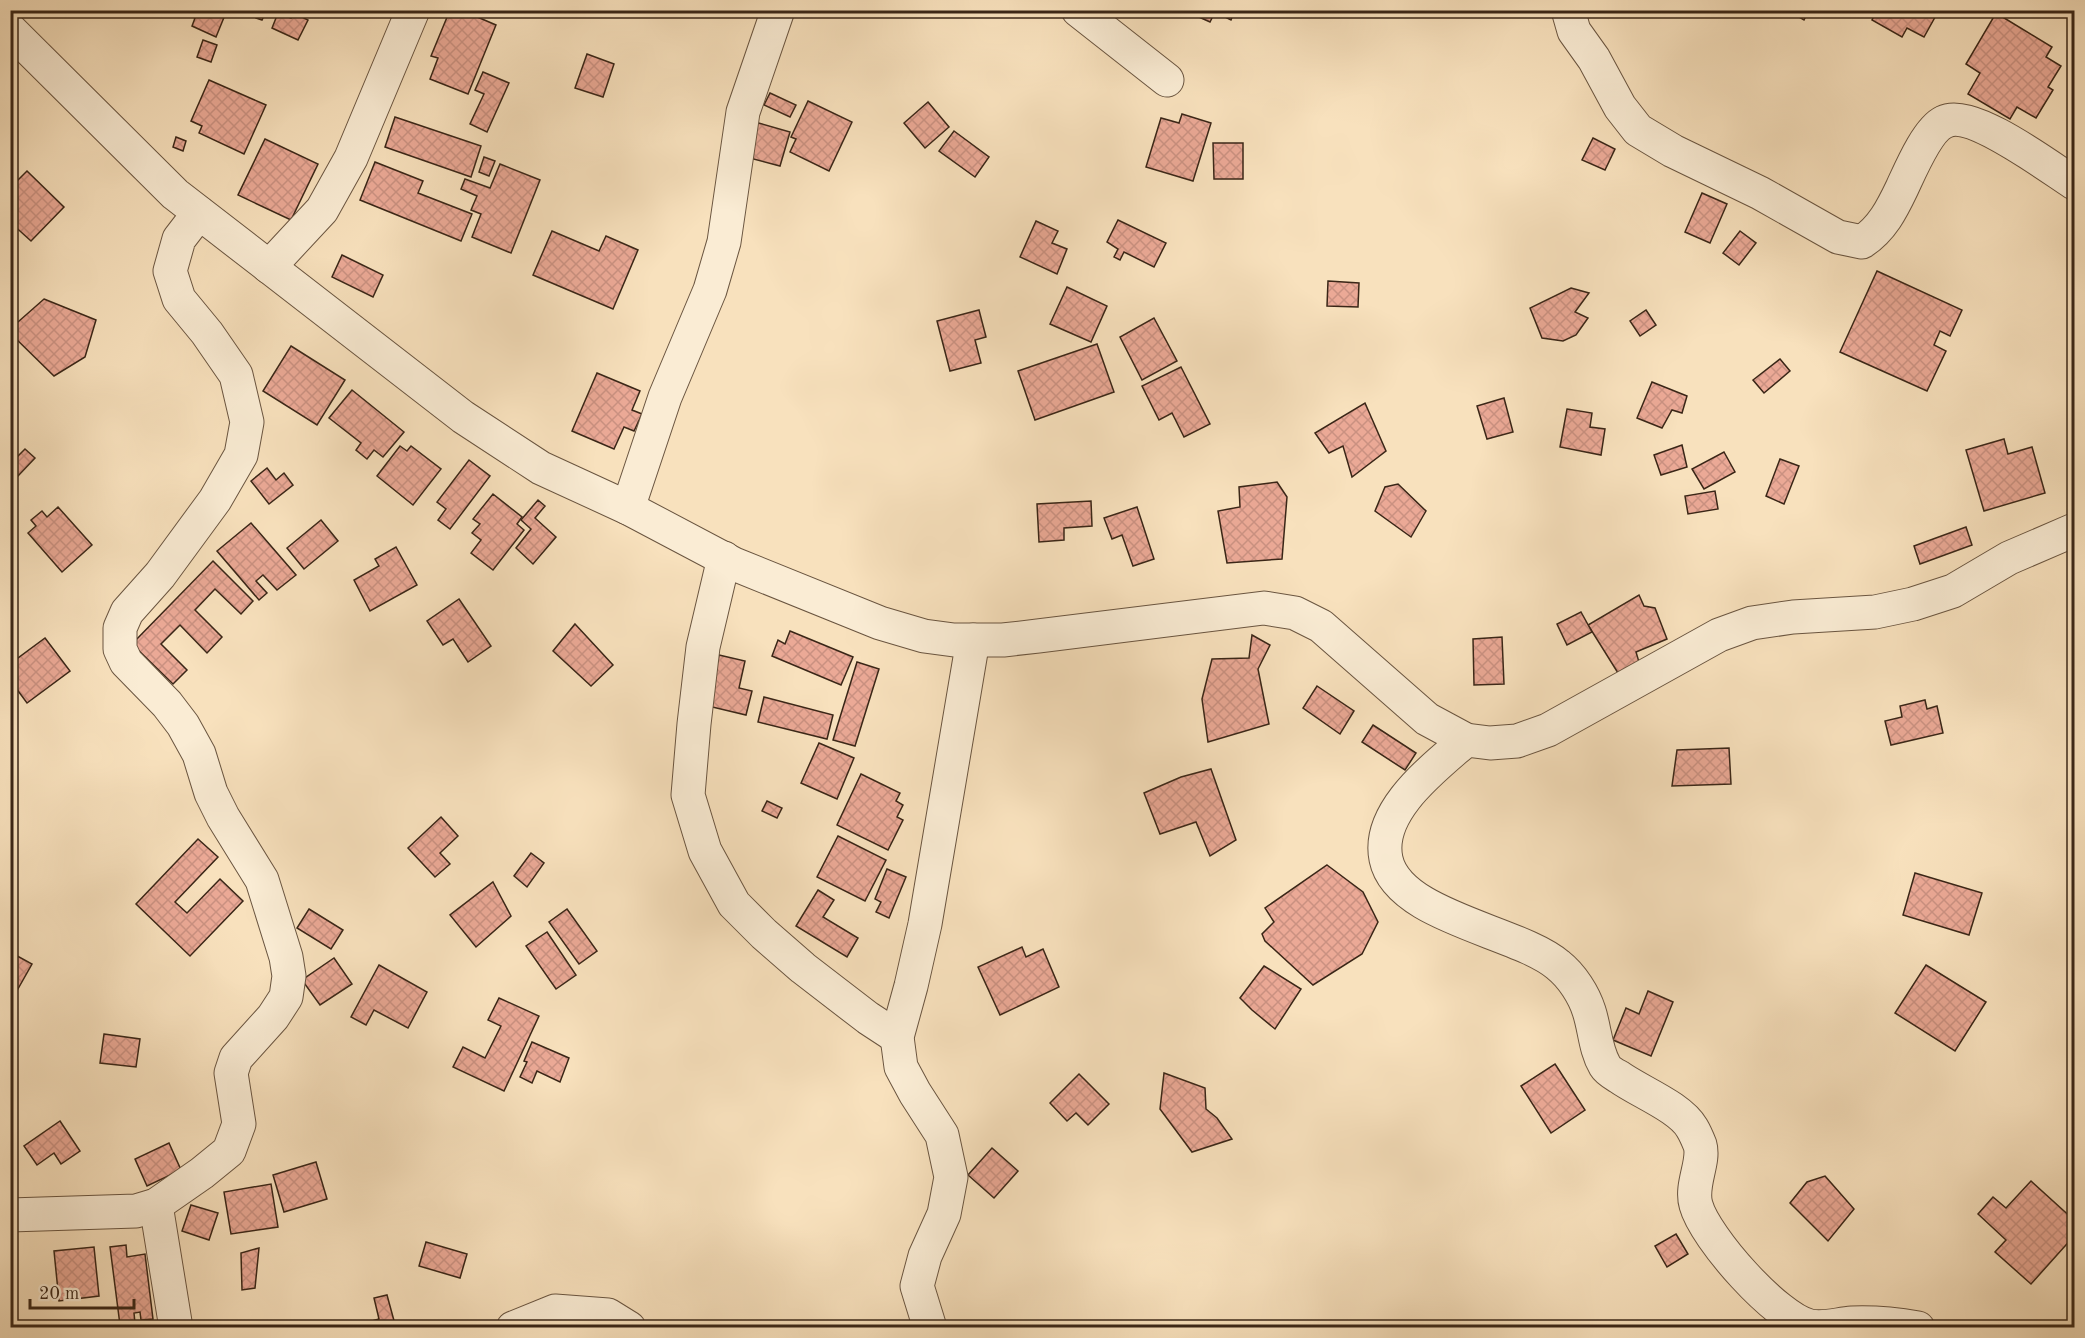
<svg xmlns="http://www.w3.org/2000/svg" width="2085" height="1338" viewBox="0 0 2085 1338" font-family="'Old Standard TT',serif">
<style>
.building{fill:url(#building-cross-hatch);stroke:#3a2617;stroke-width:1.5}
.lines{fill:none;stroke-linecap:round;stroke-linejoin:round}
.minor-casing{stroke:#6a5540;stroke-width:35}
.minor{stroke:#faecd4;stroke-width:33}
</style>
<defs>
<pattern id="building-cross-hatch" width="8" height="8" patternUnits="userSpaceOnUse" patternTransform="scale(1.5)"><rect width="8" height="8" fill="#eba996"/><path d="M0 0l8 8M0 8l8-8" fill="none" stroke="#ca9181"/></pattern>
</defs>
<rect width="100%" height="100%" fill="#f8e1bd"/>
<filter id="stains"><feTurbulence type="fractalNoise" baseFrequency=".00333" numOctaves="4"/><feColorMatrix values="0 0 0 0 .2 0 0 0 0 .09 0 0 0 0 .02 0 0 0 .5 -.17"/></filter>
<radialGradient id="worn" r=".72"><stop offset=".6" stop-color="#630" stop-opacity="0"/><stop offset="1" stop-color="#630" stop-opacity=".3"/></radialGradient>
<g class="building">
<polygon points="179,10 227,10 216,37 192,26 195,18"/>
<polygon points="259,10 274,10 273,15 266,12 262,20 256,18"/>
<polygon points="450,10 461,10 496,25 468,94 430,79 438,58 431,56"/>
<polygon points="1202,10 1235,10 1231,20 1215,12 1210,22 1199,17"/>
<polygon points="1787,10 1809,10 1804,20"/>
<polygon points="1877,10 1939,10 1924,37 1907,28 1902,37 1872,20"/>
<polygon points="278,13 291,18 294,13 308,20 298,40 272,28"/>
<polygon points="1996,13 2052,47 2046,57 2061,66 2048,87 2053,90 2036,118 2017,107 2010,119 1968,94 1980,73 1966,64"/>
<polygon points="203,40 217,45 211,62 197,57"/>
<polygon points="587,54 614,64 603,97 575,88"/>
<polygon points="483,72 509,83 487,132 470,124 484,94 475,90"/>
<polygon points="209,80 266,105 244,154 199,133 202,126 191,121"/>
<polygon points="770,93 796,105 790,117 764,105"/>
<polygon points="808,101 852,122 829,171 790,152 796,139 791,137"/>
<polygon points="928,102 949,127 925,148 904,123"/>
<polygon points="1182,114 1211,123 1193,181 1146,167 1161,118 1179,123"/>
<polygon points="395,117 481,146 471,177 385,147"/>
<polygon points="755,122 790,132 780,166 746,157"/>
<polygon points="954,131 989,157 975,177 939,151"/>
<polygon points="176,137 186,141 183,151 173,147"/>
<polygon points="1593,138 1615,149 1605,170 1582,160"/>
<polygon points="265,139 318,164 291,220 238,195"/>
<polygon points="1213,143 1243,143 1243,179 1214,179"/>
<polygon points="484,157 495,161 489,176 479,172"/>
<polygon points="375,162 423,181 418,193 472,214 461,241 360,200"/>
<polygon points="500,164 540,180 511,253 472,237 481,214 471,210 477,196 461,189 465,179 490,188"/>
<polygon points="27,171 64,207 31,241 10,222 10,173 18,180"/>
<polygon points="1702,193 1727,204 1710,243 1685,232"/>
<polygon points="1118,220 1166,243 1154,267 1124,252 1120,260 1114,257 1118,249 1107,242"/>
<polygon points="1036,221 1058,231 1052,243 1067,249 1057,274 1020,257"/>
<polygon points="552,231 599,251 606,236 638,250 613,309 533,275"/>
<polygon points="1740,231 1756,243 1739,265 1723,253"/>
<polygon points="342,255 383,275 373,297 332,277"/>
<polygon points="1877,271 1962,310 1950,336 1940,331 1934,345 1946,351 1927,391 1840,352"/>
<polygon points="1328,281 1359,283 1358,307 1327,306"/>
<polygon points="1067,287 1107,306 1091,342 1050,324"/>
<polygon points="1571,288 1589,293 1575,312 1588,318 1576,335 1563,341 1542,338 1530,308"/>
<polygon points="44,299 96,320 85,357 54,376 10,333 10,329"/>
<polygon points="979,310 986,337 975,340 981,363 950,371 937,321"/>
<polygon points="1646,310 1656,325 1640,336 1630,321"/>
<polygon points="1154,318 1177,361 1142,380 1120,337"/>
<polygon points="1097,344 1114,392 1035,420 1018,371"/>
<polygon points="291,346 345,380 317,425 263,391"/>
<polygon points="1780,359 1790,371 1764,393 1753,380"/>
<polygon points="1181,367 1210,424 1184,437 1172,413 1159,420 1142,386"/>
<polygon points="597,373 640,391 632,410 642,414 634,431 624,427 614,449 572,431"/>
<polygon points="1652,382 1687,396 1682,413 1672,410 1662,428 1637,418"/>
<polygon points="352,390 404,432 383,457 374,450 367,459 356,450 361,443 329,418"/>
<polygon points="1504,398 1513,432 1487,439 1477,406"/>
<polygon points="1365,403 1386,451 1352,477 1343,446 1329,453 1315,433"/>
<polygon points="1567,409 1592,413 1590,427 1605,429 1601,455 1560,447"/>
<polygon points="2004,439 2008,454 2032,447 2045,493 1984,511 1966,450"/>
<polygon points="1682,445 1687,467 1661,475 1654,455"/>
<polygon points="400,446 407,451 411,446 441,469 413,505 377,476"/>
<polygon points="25,449 35,458 18,476 10,469 10,464"/>
<polygon points="1724,452 1735,472 1704,489 1692,469"/>
<polygon points="1780,459 1799,466 1784,504 1766,496"/>
<polygon points="469,460 490,476 450,529 438,520 446,509 437,502"/>
<polygon points="267,468 276,480 284,473 293,485 269,504 251,481"/>
<polygon points="1277,482 1287,497 1282,559 1227,563 1218,511 1240,507 1239,487"/>
<polygon points="1398,484 1426,511 1411,537 1375,511 1385,487"/>
<polygon points="1715,491 1718,509 1688,514 1685,496"/>
<polygon points="493,494 522,517 517,524 524,530 493,570 471,553 481,540 472,533 480,524 473,519"/>
<polygon points="538,500 545,506 535,518 556,537 533,564 516,548 531,529 521,520"/>
<polygon points="1091,501 1092,526 1064,528 1064,540 1039,542 1037,504"/>
<polygon points="58,507 92,545 62,572 28,533 36,526 31,520 42,511 47,517"/>
<polygon points="1137,507 1154,559 1133,566 1122,535 1112,539 1104,518"/>
<polygon points="321,520 338,541 304,569 287,548"/>
<polygon points="251,523 296,575 277,590 263,575 256,581 267,593 259,600 217,551"/>
<polygon points="1966,527 1972,545 1920,564 1914,546"/>
<polygon points="396,547 417,585 370,611 354,580 379,566 375,559"/>
<polygon points="213,561 253,601 241,614 215,589 195,610 222,637 207,653 180,625 161,644 187,670 173,684 132,644"/>
<polygon points="1639,595 1644,606 1655,608 1667,639 1636,652 1639,662 1618,673 1588,625"/>
<polygon points="459,599 491,646 468,662 453,639 443,645 427,621"/>
<polygon points="1581,612 1592,632 1567,645 1557,624"/>
<polygon points="575,624 613,665 591,686 553,651"/>
<polygon points="790,631 853,657 841,685 772,656 778,640 785,644"/>
<polygon points="1252,635 1270,645 1258,669 1269,724 1208,742 1202,699 1212,659 1249,658"/>
<polygon points="1502,637 1504,684 1474,685 1473,639"/>
<polygon points="45,638 70,671 27,703 10,680 10,664"/>
<polygon points="719,655 745,661 739,688 752,691 746,715 708,706"/>
<polygon points="857,662 879,669 855,746 833,740"/>
<polygon points="1317,686 1354,711 1340,734 1303,708"/>
<polygon points="764,697 833,715 827,739 758,722"/>
<polygon points="1925,700 1927,709 1937,706 1943,733 1891,745 1885,721 1902,717 1900,706"/>
<polygon points="1373,725 1416,753 1405,770 1362,742"/>
<polygon points="819,743 854,758 837,799 801,783"/>
<polygon points="1729,748 1731,784 1672,786 1677,750"/>
<polygon points="1211,769 1236,840 1210,856 1196,822 1160,834 1144,793 1181,777"/>
<polygon points="861,774 900,793 896,801 903,805 897,817 903,820 888,850 837,825"/>
<polygon points="767,801 782,808 777,818 762,811"/>
<polygon points="441,817 458,836 440,853 450,864 435,877 408,848"/>
<polygon points="838,836 886,860 865,901 817,877"/>
<polygon points="198,839 218,857 175,902 187,913 220,879 243,901 190,956 136,904"/>
<polygon points="531,853 544,863 527,887 514,876"/>
<polygon points="1327,865 1363,892 1378,922 1362,954 1313,985 1265,941 1262,934 1274,922 1265,908"/>
<polygon points="887,869 906,877 889,918 876,912 881,902 875,899"/>
<polygon points="1915,873 1982,893 1969,935 1903,915"/>
<polygon points="493,882 511,916 476,947 450,915"/>
<polygon points="818,890 834,900 823,917 858,938 847,957 796,926"/>
<polygon points="309,909 343,930 331,949 297,928"/>
<polygon points="567,909 597,951 579,964 549,922"/>
<polygon points="547,932 576,975 556,989 526,946"/>
<polygon points="1022,947 1026,957 1043,949 1059,987 1000,1015 978,967"/>
<polygon points="10,952 32,964 10,1003"/>
<polygon points="334,958 352,984 320,1005 302,980"/>
<polygon points="379,965 427,992 408,1028 374,1010 366,1025 351,1017"/>
<polygon points="1926,965 1986,1002 1955,1051 1895,1013"/>
<polygon points="1264,966 1301,989 1275,1029 1252,1010 1240,998"/>
<polygon points="1648,991 1673,1002 1651,1056 1613,1040 1626,1008 1639,1014"/>
<polygon points="499,998 539,1016 504,1091 453,1067 463,1047 485,1058 501,1026 488,1020"/>
<polygon points="104,1034 140,1039 136,1067 100,1063"/>
<polygon points="532,1042 569,1058 560,1082 537,1071 532,1083 520,1077 527,1062 524,1061"/>
<polygon points="1555,1064 1585,1110 1551,1133 1521,1086"/>
<polygon points="1164,1073 1205,1088 1206,1109 1217,1118 1232,1139 1192,1152 1160,1109"/>
<polygon points="1079,1074 1109,1104 1088,1125 1076,1113 1067,1121 1050,1103"/>
<polygon points="60,1121 80,1151 61,1164 54,1153 37,1165 24,1146"/>
<polygon points="169,1143 181,1170 147,1186 135,1159"/>
<polygon points="992,1148 1018,1171 994,1198 968,1175"/>
<polygon points="316,1162 327,1199 284,1212 273,1175"/>
<polygon points="1825,1176 1854,1209 1828,1241 1790,1203 1807,1182"/>
<polygon points="2031,1181 2074,1220 2074,1236 2031,1284 1995,1252 2006,1240 1978,1214 1993,1197 2006,1208"/>
<polygon points="271,1184 278,1227 231,1234 224,1192"/>
<polygon points="191,1205 218,1213 209,1240 182,1231"/>
<polygon points="1676,1234 1688,1254 1667,1267 1655,1246"/>
<polygon points="426,1242 467,1254 460,1278 419,1266"/>
<polygon points="126,1245 127,1257 145,1254 153,1319 141,1320 140,1312 134,1313 135,1323 120,1325 110,1247"/>
<polygon points="94,1247 99,1296 59,1301 54,1251"/>
<polygon points="259,1248 255,1288 242,1290 241,1253"/>
<polygon points="387,1295 396,1328 362,1328 361,1324 379,1319 374,1298"/>
</g>
<g class="lines">
<g class="minor-casing">
<g id="minor">
<polyline points="1078,10 1167,80"/>
<path d="M1568,10L1574,31L1594,59L1620,107L1638,130L1673,151L1760,193L1838,237L1862,242C1882,229 1892,209 1902,188C1910,171 1927,130 1944,122C1971,108 2049,167 2074,183"/>
<polyline points="10,30 175,194 463,417 541,468 628,508 734,564 880,623 924,636 954,640 1003,640 1038,636 1264,608 1295,613 1321,626 1427,719 1466,740 1490,743 1517,741 1548,730 1719,635 1752,623 1793,617 1875,612 1913,604 1953,591 2009,558 2074,530"/>
<polyline points="269,267 322,210 351,158 413,10"/>
<polyline points="628,508 665,397 710,290 724,242 743,112 778,10"/>
<polyline points="724,558 703,647 694,724 688,795 705,851 734,904 764,934 803,968 868,1018 897,1037"/>
<path d="M1466,740C1434,768 1376,811 1386,859C1398,917 1518,931 1558,965C1572,976 1584,995 1589,1011C1595,1029 1595,1049 1605,1066C1608,1071 1614,1074 1619,1077C1640,1092 1680,1107 1692,1128C1695,1133 1698,1140 1700,1145C1705,1162 1690,1185 1696,1205C1705,1238 1777,1319 1810,1326C1824,1329 1838,1324 1852,1323C1875,1322 1895,1324 1918,1328"/>
<polyline points="156,1205 176,1328"/>
<polyline points="10,1215 136,1211 156,1205 202,1173 229,1151 239,1124 231,1073 236,1058 273,1017 286,997 289,976 286,957 262,880 223,817 211,793 199,754 183,725 167,704 126,662 120,649 120,628 127,612 160,575 215,500 241,455 247,422 236,375 207,333 179,299 170,271 179,239 199,213"/>
<polyline points="513,1328 555,1311 608,1315 629,1328"/>
<polyline points="930,1328 917,1286 925,1256 944,1214 951,1177 942,1135 915,1093 901,1067 897,1037 911,986 925,924 973,640"/>
</g>
</g>
<use href="#minor" class="minor"/>
</g>
<rect width="2085" height="1338" fill="none" stroke="#f8e1bd" stroke-width="36"/>
<rect x="12" y="12" width="2061" height="1314" fill="none" stroke="#3a2617" stroke-width="3"/>
<rect x="18" y="18" width="2049" height="1302" fill="none" stroke="#3a2617" stroke-width="1.5"/>
<path d="M30 1299v9h104v-9" fill="none" stroke="#3a2617" stroke-width="3"/>
<text x="39" y="1299" font-size="18" fill="#3a2617" stroke="#faecd4" stroke-width="4.5" paint-order="stroke">20 m</text>
<rect width="100%" height="100%" filter="url(#stains)"/>
<rect width="100%" height="100%" fill="url(#worn)"/>
</svg>
